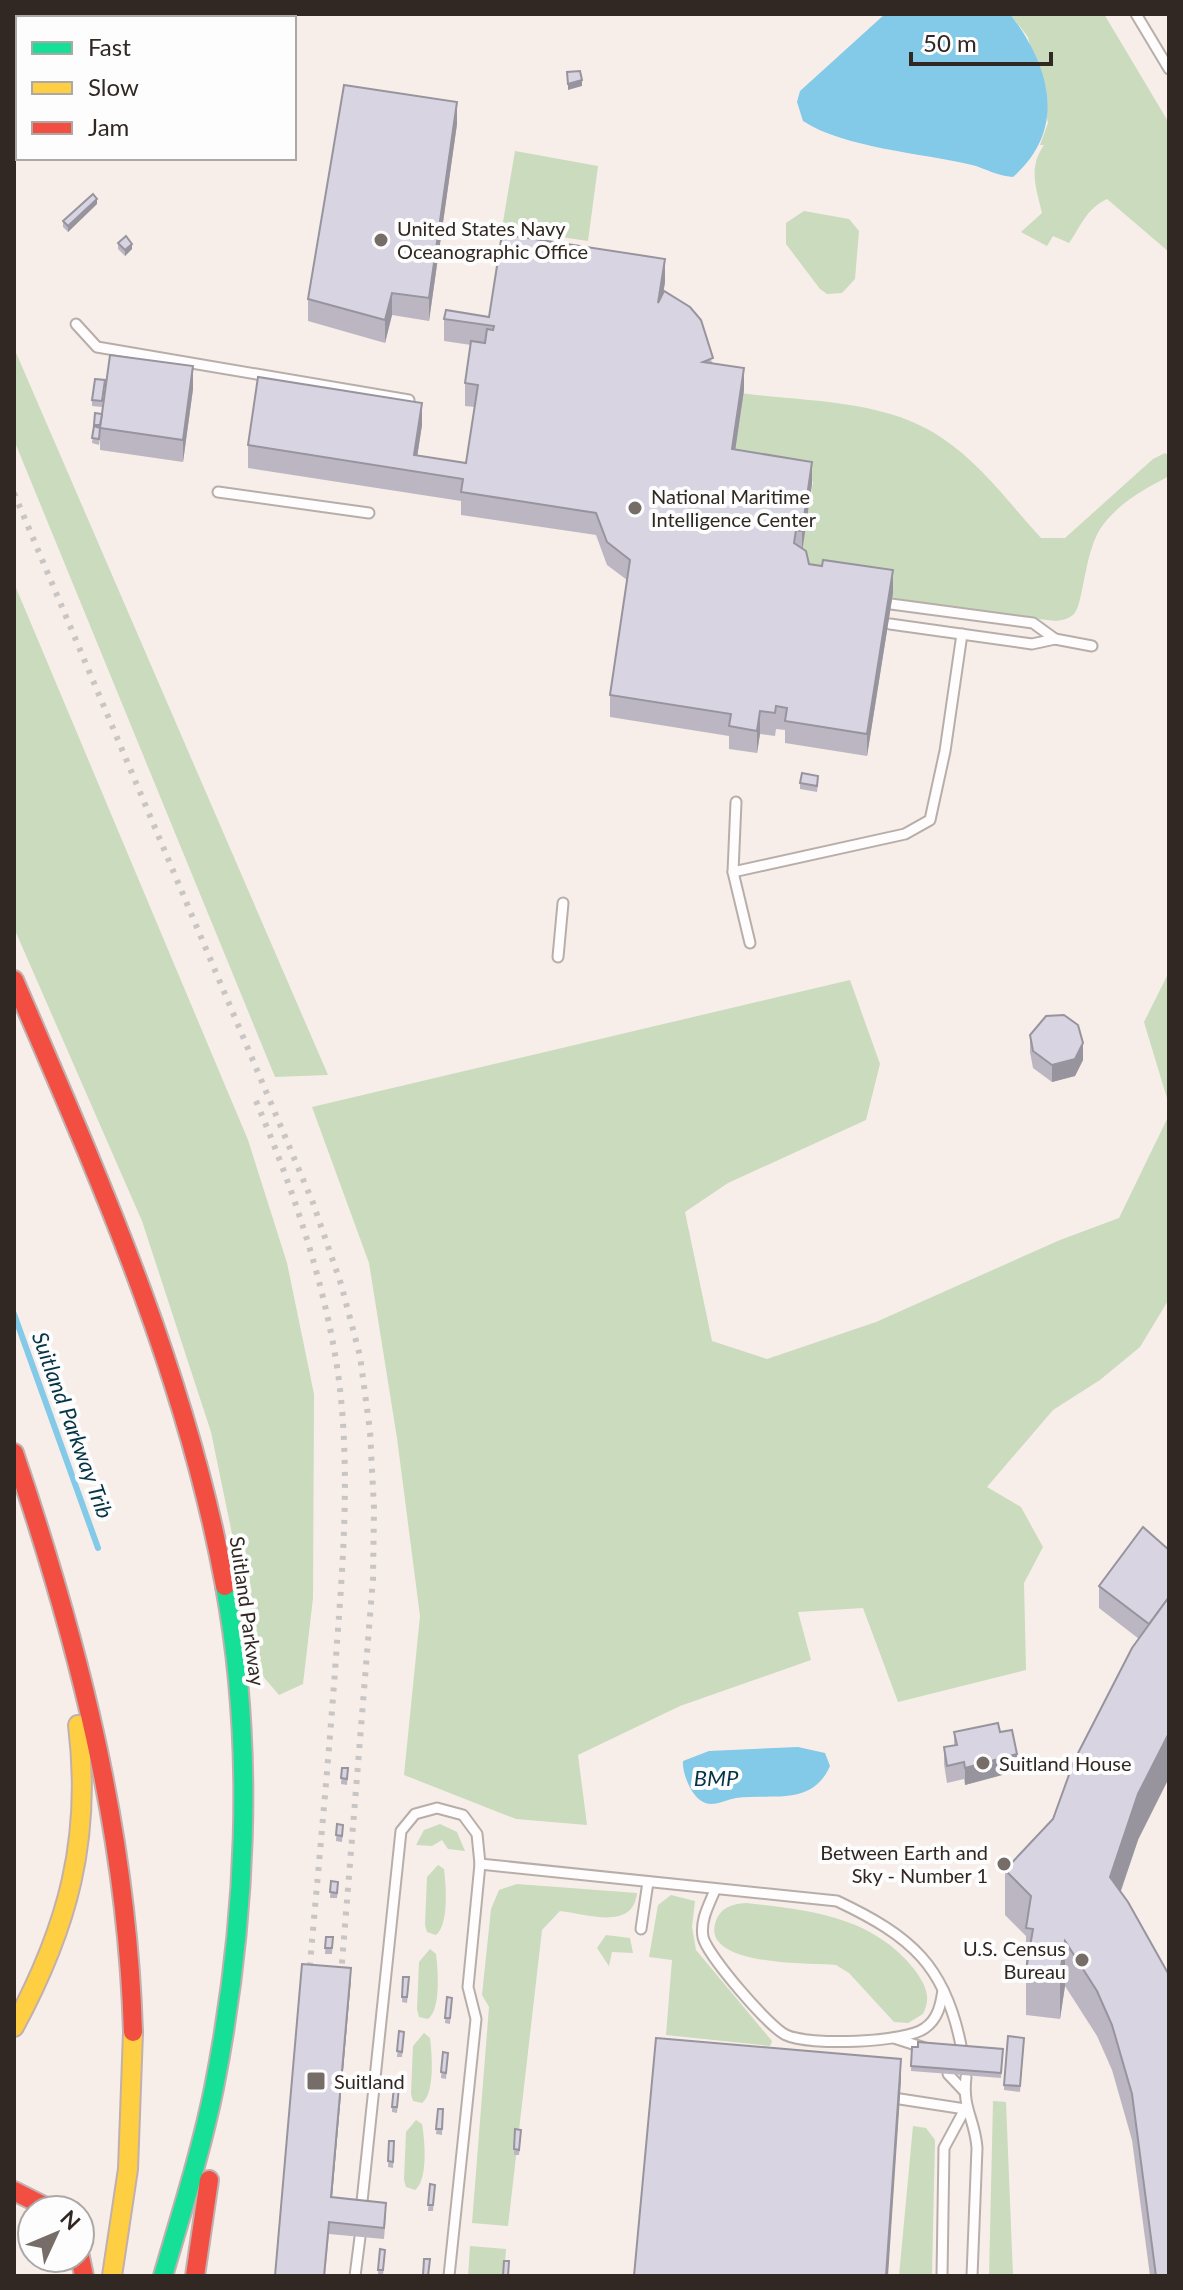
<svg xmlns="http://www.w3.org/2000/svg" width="1183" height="2290" viewBox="0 0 1183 2290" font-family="Lato,sans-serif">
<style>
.green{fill:#cadbbe}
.water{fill:#83c9e8}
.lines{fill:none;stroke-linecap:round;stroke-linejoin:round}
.stream{stroke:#83c9e8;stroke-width:6}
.lane-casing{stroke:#b7aea9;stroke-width:13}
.fast-casing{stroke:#c2b0af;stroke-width:22}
.slow-casing{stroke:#c2b0af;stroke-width:22}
.jam-casing{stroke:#c2b0af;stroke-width:22}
.lane{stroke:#fefcfc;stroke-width:9}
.fast{stroke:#16e098;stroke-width:18}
.slow{stroke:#ffcf43;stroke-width:18}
.jam{stroke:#f24e42;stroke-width:18}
.rail{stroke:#c8c5c4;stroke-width:6;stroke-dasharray:4 8;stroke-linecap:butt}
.wall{fill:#bbb6c2}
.shaded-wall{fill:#98949e}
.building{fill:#d9d4e1;stroke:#98949e;stroke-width:2}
.poi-dot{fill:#776d68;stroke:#fdfdfd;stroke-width:3}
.labels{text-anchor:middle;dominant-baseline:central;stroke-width:8;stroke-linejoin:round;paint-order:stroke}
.poi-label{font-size:20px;fill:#322823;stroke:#fdfdfd;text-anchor:start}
.street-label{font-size:20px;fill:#322823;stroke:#fdfdfd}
.water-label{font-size:22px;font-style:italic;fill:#043447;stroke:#fdfdfd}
</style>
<rect width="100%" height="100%" fill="#f7eee9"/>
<g class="green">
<path d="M1010,14H1104L1169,123V252L1107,199C1085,210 1082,225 1069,243L1053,236L1047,246L1021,232L1042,213C1036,187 1028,168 1044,145H1040L1048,123L1028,37Z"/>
<polygon points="515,151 598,166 588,241 502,228"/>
<polygon points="804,211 849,219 859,231 855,279 842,293 827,294 820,289 786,244 786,223"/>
<polygon points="14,348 328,1075 275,1077 14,440"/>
<path d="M740,393C806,402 886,399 942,438C981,464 1010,504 1041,538H1065L1153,459L1165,453L1169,456V476C1145,489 1120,502 1103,525C1084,549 1084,604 1074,614C1069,619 1062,620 1056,621C991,612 847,603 800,558L813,482L804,474L732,461Z"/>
<polygon points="14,583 248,1140 287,1263 314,1394 313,1598 303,1684 279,1695 261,1674 211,1432 142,1221 14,928"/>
<polygon points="1169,972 1169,1105 1144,1022"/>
<polygon points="850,980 880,1064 866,1120 728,1183 685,1212 712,1341 767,1359 876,1322 1060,1240 1119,1218 1169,1115 1169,1299 1140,1347 1100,1380 1053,1410 987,1487 1021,1507 1043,1547 1024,1583 1026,1670 898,1702 863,1608 798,1612 811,1660 680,1706 578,1755 587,1825 516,1819 404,1775 420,1616 397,1438 369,1263 312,1107"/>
<polygon points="440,1824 457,1832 465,1851 448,1849 442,1840 432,1846 416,1845 424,1830"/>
<path d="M438,1865L444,1869C446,1886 449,1924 436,1935L427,1932L425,1925L427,1877Z"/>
<path d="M517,1884L637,1893C633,1931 587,1914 560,1911L542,1930L508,2226L472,2223L489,2007L482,1995L491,1909L499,1890Z"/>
<polygon points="671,1895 695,1901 692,1927 696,1950 772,2041 770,2046 666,2035 672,1960 649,1957 658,1905"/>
<path d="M746,1903C809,1910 872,1916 914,1969C925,1984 932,1996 923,2014L908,2023L894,2022L849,1973L836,1965C809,1963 699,1966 716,1921C721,1907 733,1904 746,1903Z"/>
<polygon points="606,1935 630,1938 633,1953 612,1952 609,1966 597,1948"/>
<path d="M430,1949L436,1954C438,1970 441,2009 428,2019L419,2017L417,2009L419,1962Z"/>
<path d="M424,2033L430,2038C432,2054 435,2093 422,2103L413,2101L411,2094L413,2046Z"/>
<polygon points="993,2101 1006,2102 1013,2276 989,2276"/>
<path d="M416,2120L422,2124C425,2141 428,2180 415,2190L406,2187L404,2180L406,2132Z"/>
<polygon points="913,2126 926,2128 935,2140 932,2276 899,2276"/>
<polygon points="470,2246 506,2249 504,2276 468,2276"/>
</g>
<g class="water">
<path d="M885,14H1010C1050,66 1068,129 1013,177C997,176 987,169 972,165C922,153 844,148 803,121L797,102L800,91Z"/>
<path d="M798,1747L825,1753L830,1766C812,1807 772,1793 736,1798C724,1800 711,1809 700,1800C690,1793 682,1772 683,1761L709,1751Z"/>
</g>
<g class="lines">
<polyline class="stream" points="14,1314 98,1548"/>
<g class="lane-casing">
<g id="lane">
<polyline points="1136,14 1169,69"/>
<polyline points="76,324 97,347 409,400"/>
<polyline points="218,492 369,513"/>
<polyline points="891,604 1033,623 1055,639"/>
<polyline points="890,624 1032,644 1055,639 1092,646"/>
<polyline points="736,802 733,872 750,943"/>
<polyline points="733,872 905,834 930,820 945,751 962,634"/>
<polyline points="558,957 563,903"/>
<path d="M480,1864L837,1901C911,1936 947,1966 962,2051"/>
<path d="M715,1890C709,1905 700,1920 703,1937C707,1955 769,2027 786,2035C809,2046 905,2043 925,2028C938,2019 941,2004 943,1990"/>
<polyline points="641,1929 648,1882"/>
<polyline points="894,2038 925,2048"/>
<polyline points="948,2074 965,2092"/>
<path d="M966,2077C962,2109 975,2119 977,2148L972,2276"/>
<polyline points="900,2099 965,2109"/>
<polyline points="361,2211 401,1831 415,1814 437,1808 463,1815 477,1834 480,1864 468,1987 476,2019 449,2276"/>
<polyline points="355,2276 360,2237"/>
<polyline points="942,2276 944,2148 965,2109"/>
</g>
</g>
<g class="fast-casing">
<path id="fast" d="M163,2276C181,2214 201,2152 214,2088C246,1925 255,1750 225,1586"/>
</g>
<g class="slow-casing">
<g id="slow">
<path d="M14,2027C68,1927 92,1839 78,1725"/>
<polyline points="112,2276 128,2169 133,2032"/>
</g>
</g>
<g class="jam-casing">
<g id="jam">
<path d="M14,980C99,1178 186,1373 225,1586"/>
<path d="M14,1453C78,1642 127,1831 133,2032"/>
<polyline points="14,2191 52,2210"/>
<polyline points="80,2257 84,2276"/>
<polyline points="195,2276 209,2180"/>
</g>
</g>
<use href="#lane" class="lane"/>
<use href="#fast" class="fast"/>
<use href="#slow" class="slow"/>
<use href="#jam" class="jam"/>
<g class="rail">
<polyline points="14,493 313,1203 341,1284 360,1356 370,1431 374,1508 373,1579 340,1987"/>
<path d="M256,1101C291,1184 321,1271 336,1360C351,1453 344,1550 337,1643C329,1758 318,1872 308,1986"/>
</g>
</g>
<g class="wall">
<polygon points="457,124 429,321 392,315 385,343 308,321 308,299"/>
<polygon points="97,204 68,232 63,227 63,221"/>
<polygon points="118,243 132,249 125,256 118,249"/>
<polygon points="665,282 663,294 713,363 744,390 735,450 812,484 802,549 809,564 893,593 867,756 785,743 785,730 776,729 775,736 760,734 757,753 729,749 729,736 610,717 610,695 627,580 607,565 596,535 461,515 461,501 248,468 248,445 422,425 417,456 466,463 475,407 465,406 465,383 471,345 444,341 444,319 489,317"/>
<polygon points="105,380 102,407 92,406 92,400"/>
<polygon points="193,389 183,462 100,450 100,437 99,445 92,443 95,413 102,414"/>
<polygon points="818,782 817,792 800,789 800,783"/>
<polygon points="1030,1035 1083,1060 1075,1076 1052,1082 1033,1068 1030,1052"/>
<polygon points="1169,1550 1138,1840 1121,1891 1169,2276 1150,2276 1132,2140 1112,2070 1097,2036 1065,1986 1060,2019 1026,2015 1026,1936 1005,1915 1005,1870 1053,1819 1139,1639 1099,1608 1099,1586"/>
<polygon points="954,1732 1000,1732 1017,1771 965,1785 964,1779 947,1783 944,1764 944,1747 954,1745"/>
<polygon points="342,1768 348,1768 347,1785 341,1784"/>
<polygon points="337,1824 343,1825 342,1842 336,1841"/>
<polygon points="331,1881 338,1888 337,1898 330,1898"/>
<polygon points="326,1937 333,1937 332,1954 325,1954"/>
<polygon points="403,1977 409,1983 407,2003 402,2002"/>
<polygon points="351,1979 332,2197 386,2215 384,2239 329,2234 325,2276 275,2276"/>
<polygon points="447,1997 452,1998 450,2024 445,2023"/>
<polygon points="399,2031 404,2032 402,2057 397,2057"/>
<polygon points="1024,2043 1020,2092 1004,2090 1004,2085"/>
<polygon points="912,2047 1003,2049 1001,2078 911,2071"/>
<polygon points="443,2052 448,2053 446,2079 441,2078"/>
<polygon points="399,2093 397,2113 392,2112 392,2107"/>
<polygon points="438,2109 443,2109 442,2135 436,2134"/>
<polygon points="515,2129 521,2130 519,2155 514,2155"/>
<polygon points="389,2141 394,2141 393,2168 388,2167"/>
<polygon points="430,2184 435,2185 433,2211 428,2211"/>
<polygon points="380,2249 385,2250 383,2276 378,2275"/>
</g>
<g class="shaded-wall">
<polygon points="582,80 582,86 568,90 568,84"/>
<polygon points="457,102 457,124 429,321 429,298"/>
<polygon points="97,199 97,204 68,232 68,226"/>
<polygon points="132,244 132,249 125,256 125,250"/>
<polygon points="665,259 665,282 658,326 658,303"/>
<polygon points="392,293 392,315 385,343 385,320"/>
<polygon points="193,366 193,389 183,462 183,440"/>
<polygon points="744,368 744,390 732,472 732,449"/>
<polygon points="422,403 422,425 415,471 414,455"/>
<polygon points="812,462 812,484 802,553 802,531"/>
<polygon points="893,570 893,593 867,756 867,734"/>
<polygon points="760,711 760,734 757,753 757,731"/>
<polygon points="1083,1043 1083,1060 1075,1076 1052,1082 1052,1065"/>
<polygon points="1169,1733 1169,1778 1138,1840 1110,1922 1110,1877 1138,1794"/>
<polygon points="1017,1754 1017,1771 965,1785 965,1768"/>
<polygon points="1065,1941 1065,1986 1060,2019 1060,1974"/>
<polygon points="351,1968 351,1979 331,2209 331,2197"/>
<polygon points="901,2059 901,2081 888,2276 886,2276"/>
</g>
<g class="building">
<polygon points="580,71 582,80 568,84 567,72"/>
<polygon points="344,85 457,102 429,298 392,293 385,320 308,299"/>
<polygon points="93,194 97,199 68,226 63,221"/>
<polygon points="502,234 665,259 658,303 664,291 690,307 701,320 713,358 703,362 744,368 732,449 812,462 802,531 796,530 794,543 806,551 809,564 822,566 823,560 893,570 867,734 785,721 787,708 776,706 775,713 760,711 757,731 729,726 731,714 610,695 630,560 607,542 596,513 461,492 463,479 248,445 258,377 422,403 414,455 466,463 478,385 465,383 471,341 485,343 487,329 493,330 494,326 444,319 446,310 489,317"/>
<polygon points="126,236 132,244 125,250 118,243"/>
<polygon points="110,355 193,366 183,440 100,428"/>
<polygon points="95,379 105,380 102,401 92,400"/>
<polygon points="95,413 102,414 100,425 94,425"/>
<polygon points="94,426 100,428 99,439 92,438"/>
<polygon points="802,773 818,776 817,786 800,783"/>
<polygon points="1064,1015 1078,1025 1083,1043 1075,1059 1052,1065 1033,1051 1030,1035 1046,1016"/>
<polygon points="1143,1527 1169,1550 1169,1597 1149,1624 1099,1586"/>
<polygon points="1169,1597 1169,1733 1138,1794 1110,1877 1128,1902 1169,1975 1169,2276 1156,2276 1132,2094 1112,2025 1097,1991 1065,1941 1060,1974 1026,1970 1033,1929 1026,1928 1031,1896 1005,1870 1053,1819 1074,1761 1132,1648"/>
<polygon points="998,1723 1000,1732 1012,1730 1017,1754 965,1768 964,1762 947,1766 944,1747 957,1745 954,1732"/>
<polygon points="342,1768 348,1768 347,1779 341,1778"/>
<polygon points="337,1824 343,1825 342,1836 336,1835"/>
<polygon points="331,1881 338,1882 337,1893 330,1892"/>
<polygon points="326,1937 333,1937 332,1948 325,1948"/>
<polygon points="302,1964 351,1968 331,2197 386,2203 384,2228 329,2222 324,2276 275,2276"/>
<polygon points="403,1977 409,1977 407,1997 402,1997"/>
<polygon points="447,1997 452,1998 450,2018 445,2018"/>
<polygon points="399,2031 404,2032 402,2052 397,2051"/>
<polygon points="1008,2036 1024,2038 1020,2086 1004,2085"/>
<polygon points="656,2038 901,2059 886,2276 634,2276"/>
<polygon points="918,2042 1003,2049 1001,2073 911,2066 912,2047 918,2047"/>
<polygon points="443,2052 448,2053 446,2073 441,2072"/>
<polygon points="394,2086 399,2087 397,2107 392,2107"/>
<polygon points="438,2109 443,2109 442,2129 436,2129"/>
<polygon points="515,2129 521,2130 519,2150 514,2149"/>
<polygon points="389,2141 394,2141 393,2162 388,2161"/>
<polygon points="430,2184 435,2185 433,2205 428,2205"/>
<polygon points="380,2249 385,2250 383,2270 378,2270"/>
<polygon points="424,2259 430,2259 428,2276 423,2276"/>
<polygon points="504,2261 509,2261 508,2276 503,2276"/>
</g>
<g class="poi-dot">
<circle cx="381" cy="240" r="8"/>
<circle cx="635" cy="508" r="8"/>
<circle cx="983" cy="1763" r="8"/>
<circle cx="1004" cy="1864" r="8"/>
<circle cx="1082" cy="1960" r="8"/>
<rect x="306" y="2071" width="20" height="20" rx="4"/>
</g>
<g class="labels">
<g class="poi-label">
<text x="397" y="228">United States Navy<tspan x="397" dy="23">Oceanographic Office</tspan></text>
<text x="651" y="496">National Maritime<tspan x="651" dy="23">Intelligence Center</tspan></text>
<text x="999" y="1763">Suitland House</text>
<text x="988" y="1852" text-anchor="end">Between Earth and<tspan x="988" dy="23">Sky - Number 1</tspan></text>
<text x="1066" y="1948" text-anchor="end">U.S. Census<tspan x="1066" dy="23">Bureau</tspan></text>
<text x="334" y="2081">Suitland</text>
</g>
<g class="street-label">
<text transform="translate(248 1611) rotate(82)">Suitland Parkway</text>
</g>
<g class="water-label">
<text transform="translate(73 1425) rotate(70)">Suitland Parkway Trib</text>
<text x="716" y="1777">BMP</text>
</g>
</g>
<rect width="1183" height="2290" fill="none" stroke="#322823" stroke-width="32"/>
<rect x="16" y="16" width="280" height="144" fill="#fdfdfd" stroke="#aca8a6" stroke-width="2"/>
<rect x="32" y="42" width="40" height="12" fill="#16e098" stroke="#aca8a6" stroke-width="2"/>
<text x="88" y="56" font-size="24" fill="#322823">Fast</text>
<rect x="32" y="82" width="40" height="12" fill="#ffcf43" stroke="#aca8a6" stroke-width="2"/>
<text x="88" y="96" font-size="24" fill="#322823">Slow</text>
<rect x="32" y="122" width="40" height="12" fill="#f24e42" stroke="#aca8a6" stroke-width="2"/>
<text x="88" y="136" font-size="24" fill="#322823">Jam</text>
<g transform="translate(56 2234) rotate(46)"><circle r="38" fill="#fdfdfd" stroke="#aca8a6" stroke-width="2"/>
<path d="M0-6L14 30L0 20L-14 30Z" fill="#776d68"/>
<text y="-12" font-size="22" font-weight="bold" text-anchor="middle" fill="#322823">N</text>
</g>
<path d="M911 52v12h140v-12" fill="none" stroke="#322823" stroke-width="4"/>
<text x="923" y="52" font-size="24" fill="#322823" stroke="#fdfdfd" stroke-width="6" paint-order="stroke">50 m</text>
</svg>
